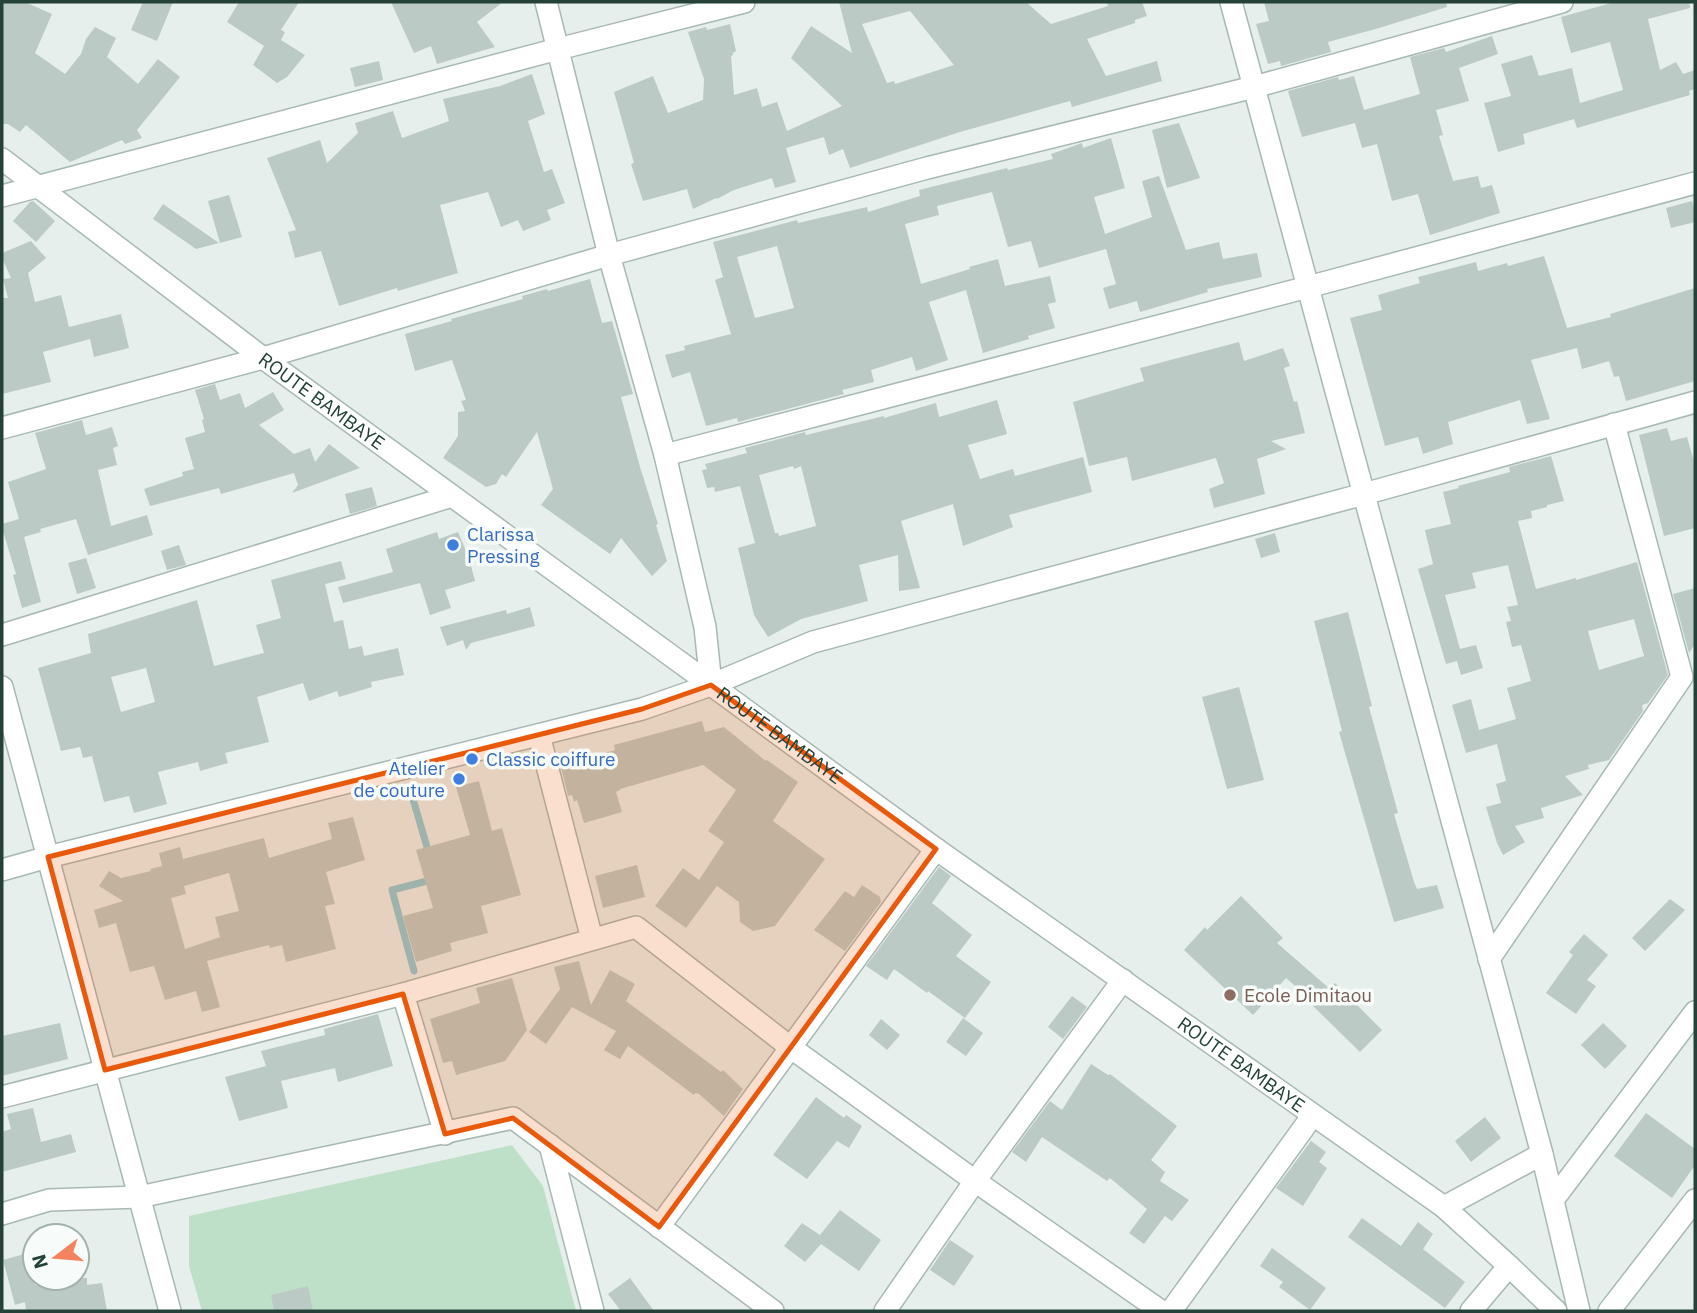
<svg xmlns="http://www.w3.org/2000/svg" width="1697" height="1313" viewBox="0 0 1697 1313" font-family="'IBM Plex Sans',sans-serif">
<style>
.green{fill:#bfe0c8}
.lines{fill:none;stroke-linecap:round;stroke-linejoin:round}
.stream{stroke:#8ec9d4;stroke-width:7}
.building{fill:#bbcac4;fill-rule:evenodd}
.minor-casing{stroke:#a8b8b2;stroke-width:24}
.tertiary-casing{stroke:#a8b8b2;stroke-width:24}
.minor{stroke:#fff;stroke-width:21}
.tertiary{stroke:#fff;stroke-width:21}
.marked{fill:#e8590c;fill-opacity:0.2;stroke:#e8590c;stroke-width:5;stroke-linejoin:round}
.shop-dot{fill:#3f7fe0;stroke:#f7fbf9;stroke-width:2.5}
.education-dot{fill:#8d6e63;stroke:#f7fbf9;stroke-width:2.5}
.labels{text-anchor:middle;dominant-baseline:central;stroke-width:7;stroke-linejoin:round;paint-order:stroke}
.street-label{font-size:19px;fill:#24423a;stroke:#f7fbf9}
.shop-label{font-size:19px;fill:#366cbe;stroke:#f7fbf9;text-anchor:start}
.education-label{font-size:19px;fill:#785e54;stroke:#f7fbf9;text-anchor:start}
</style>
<rect width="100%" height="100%" fill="#e6efeb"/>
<polygon class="green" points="512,1145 543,1186 576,1311 202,1311 189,1266 189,1216"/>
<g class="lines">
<g class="stream">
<polyline points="413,799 427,847"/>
<polyline points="414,971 392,890 435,879"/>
</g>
</g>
<g class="building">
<polygon points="2,2 25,2 52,14 35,53 65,74 81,54 86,39 95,27 116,38 107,57 138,84 158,59 180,77 137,130 142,138 125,144 122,140 70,162 26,125 20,132 8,124 2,124"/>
<polygon points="143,2 173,2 157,41 131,30"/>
<polygon points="239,2 299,2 281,30 285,32 281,40 305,55 287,77 277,83 253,65 264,46 227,22"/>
<polygon points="391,2 503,2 477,22 495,47 437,64 431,46 414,53"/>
<path d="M839,2H1026L1051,24L1108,6L1107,2H1142L1147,16L1135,20V23L1087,39L1106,76L1157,61L1162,81L1072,107L1070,101L960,132L850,168L843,149L829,155L824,137L786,148L796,182L775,188L772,178L734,190L717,199L716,198L693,209L687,189L643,201L631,164L634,163L614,92L653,76L668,113L703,100L704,79L688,32L706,27L707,30L730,24L736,51L733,53V55L731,56L734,95L757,88L762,107L777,102L787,131L842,106L791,58L811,26L852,53ZM910,11L954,65L895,84L894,81L887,83L862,24Z"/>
<polygon points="1264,2 1446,2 1447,7 1379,28 1328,42 1331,52 1281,66 1280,61 1268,64 1256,24 1269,21"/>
<polygon points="1615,2 1689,2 1690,8 1648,19 1660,70 1676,62 1683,74 1695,70 1695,89 1689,91 1690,95 1577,128 1574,119 1523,134 1525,144 1498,152 1484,103 1511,96 1501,64 1532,55 1539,76 1572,68 1580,103 1623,90 1610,42 1571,53 1561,17"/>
<polygon points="1492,36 1498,54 1459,68 1469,101 1436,110 1443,135 1439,136 1453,181 1478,176 1481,188 1492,185 1500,213 1430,235 1418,194 1392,201 1377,144 1362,148 1355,123 1302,137 1288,91 1338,77 1339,80 1354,76 1364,110 1420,94 1410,57 1444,48 1446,52"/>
<polygon points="379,61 383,80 355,87 350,68"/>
<polygon points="532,74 545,114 528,121 544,172 552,169 565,203 547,210 551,220 523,231 518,220 501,227 488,192 440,205 458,273 398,291 397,288 339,306 321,251 295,258 288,232 296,230 267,158 320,140 327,163 358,133 355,123 393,111 402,138 449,121 443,99 500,86"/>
<polygon points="1179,123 1200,178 1167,188 1152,130"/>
<path d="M1111,138L1125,188L1094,197L1105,234L1152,217L1142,181L1159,176L1186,250L1219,242L1223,259L1257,253L1262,277L1207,289L1208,292L1140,312L1137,301L1109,309L1103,288L1116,284L1106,249L1039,268L1031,241L1008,247L992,192L937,206L939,215L905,224L921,284L970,269L969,267L998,259L1005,286L1050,276L1056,302L1048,304L1055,328L1028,336L1029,339L983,353L966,290L929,302L948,360L916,371L912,357L871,370L874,382L842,390L844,394L738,422L737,418L706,426L690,372L672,378L665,355L685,350L684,346L731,334L715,280L723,277L713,242L797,220L798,223L867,207L868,212L920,196L919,190L1007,168L1008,170L1053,159L1051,154L1082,143L1083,148ZM777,246L794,308L755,318L737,257Z"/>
<polygon points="229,195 242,237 220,243 208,201"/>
<polygon points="33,201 55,221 36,242 13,221 30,202"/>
<polygon points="1692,201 1695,211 1695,222 1671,228 1666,208"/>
<polygon points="163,204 219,243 196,249 153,219"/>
<polygon points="31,241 46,258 28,273 35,302 61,295 69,327 121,314 129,348 94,357 90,339 43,352 51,382 2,394 2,298 8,298 3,279 11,278 2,258 2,253"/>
<polygon points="1544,256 1567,328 1611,317 1610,314 1695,288 1695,381 1626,401 1619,376 1614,377 1609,361 1582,369 1577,348 1531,360 1550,419 1527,424 1520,400 1448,422 1453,444 1423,454 1418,437 1385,446 1350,318 1382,310 1378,295 1420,283 1418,277 1476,262 1478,271 1507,263 1508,266"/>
<polygon points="590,279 602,323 612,321 633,394 621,397 640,467 658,524 656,525 667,561 652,576 621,538 610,554 541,505 553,489 537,432 506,477 502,474 496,484 486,487 443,458 458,436 458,412 465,411 461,401 466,400 452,360 415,371 405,334 452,321 451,319 523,299 522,296 547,289 548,291"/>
<polygon points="1239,342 1244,361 1283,348 1290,366 1284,368 1294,402 1297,401 1305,433 1271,441 1286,449 1257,459 1265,494 1214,508 1209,489 1224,483 1216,458 1132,481 1127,457 1089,466 1073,402 1144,381 1140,368"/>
<polygon points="215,384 220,400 240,393 245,408 273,392 284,410 259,425 294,454 310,448 315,462 329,444 360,468 292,493 298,485 294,473 221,494 219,488 150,506 144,489 183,476 182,472 194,469 185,438 205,432 202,420 204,419 195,390"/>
<path d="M997,400L1007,434L968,445L980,479L1013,469L1015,476L1083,457L1092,492L1009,515L1013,527L963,546L953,504L901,521L920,588L899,591L898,555L859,565L868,601L801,619L768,637L754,615L738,548L755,543L740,486L715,492L714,487L707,488L702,470L707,469L705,464L747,453L745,448L805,432L806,435L884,416V418L936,403L939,417ZM793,466L794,469L801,466L816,526L779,536L778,533H775L759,475Z"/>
<polygon points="82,420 86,435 112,427 118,446 113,448 117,465 98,470 111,526 147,515 153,535 88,555 76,519 40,529 41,532 24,537 41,602 22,608 13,575 16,574 2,528 2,524 19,519 8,482 46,469 35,433"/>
<polygon points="1667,428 1671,441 1687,437 1695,465 1695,528 1664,536 1639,435"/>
<path d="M1551,456L1564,501L1547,505V507L1531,511L1532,518L1518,521L1536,589L1576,578V580L1637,562L1668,675L1648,703L1642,705L1643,711L1609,760L1588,765L1589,769L1565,776L1583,795L1541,808L1544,818L1515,826L1525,842L1503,855L1497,843L1486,807L1501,803L1496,784L1506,781L1497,744L1466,753L1452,705L1471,699L1479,730L1516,719L1507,688L1531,681L1521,645L1512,647L1506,622L1511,621L1507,607L1518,605L1508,565L1472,573L1476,588L1445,595L1460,649L1476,645L1483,668L1461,675L1457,661L1446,664L1418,569L1433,564L1425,530L1451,524L1443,492L1459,488L1458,486L1510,472L1509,467ZM1634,619L1644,656L1599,670L1588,631Z"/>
<polygon points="372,487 377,506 350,514 345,494"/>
<polygon points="437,532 439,539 458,532 469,558 475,581 445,590 451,608 430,615 420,583 343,603 338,587 393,572 386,549"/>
<polygon points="1275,533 1280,552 1261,558 1255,539"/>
<polygon points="179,545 186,565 167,570 161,551"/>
<polygon points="86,558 96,588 77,594 68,563"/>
<path d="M341,561L346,579L325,584L334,622L343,620L349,649L362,646L364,656L398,648L404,675L371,682L372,687L339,697L337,691L309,701L303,683L257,697L269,742L225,753L228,763L200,771L198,762L158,772L167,804L134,813L129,796L104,802L92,756L83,758L80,747L61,751L38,668L91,653L88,634L197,600L214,666L264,653L256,625L281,618L271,580ZM146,668L155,702L121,712L111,677Z"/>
<polygon points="1695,588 1695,644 1689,653 1673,594"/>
<polygon points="530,607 535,626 471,643 466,650 463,640 447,646 440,627 506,610 507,614"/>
<polygon points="1348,612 1372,706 1369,707 1398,813 1394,814 1414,882 1417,889 1437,885 1444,908 1394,922 1339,732 1342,731 1314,621"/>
<polygon points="1239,687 1264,780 1227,789 1202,697"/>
<polygon points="702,721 705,732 724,727 766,761 767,760 798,782 773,821 825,859 775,926 753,931 740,922 739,902 717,886 686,928 655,906 683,868 699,880 724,842 708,831 736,790 703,765 620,789 620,790 616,792 622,812 584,823 577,800 574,802 572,795 568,796 561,767 564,766 564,765 615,750 614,745"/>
<polygon points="479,781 492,831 502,828 521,895 481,906 488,933 450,943 452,951 416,962 403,916 433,908 416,850 470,835 456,787"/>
<path d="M353,817L365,860L326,872L335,904L325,906L336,949L286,962L282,945L270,948L269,945L207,961L220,1007L202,1012L196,991L165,1000L154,966L130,972L116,923L99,928L94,910L123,901L99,886L109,871L121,878L151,871L150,869L162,866L159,853L180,847L183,859L264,838L269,858L332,839L328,823ZM229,873L239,911L215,917L220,937L185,949L171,898L186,894L184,886Z"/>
<polygon points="637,865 645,897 603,908 595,876"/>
<polygon points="939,867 951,876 932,903 972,935 956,956 991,982 965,1018 928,991 927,993 894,969 887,980 866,966"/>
<polygon points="862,885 880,897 881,902 845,951 814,930 845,891 854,897"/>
<polygon points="1241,896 1283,938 1277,943 1330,989 1335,983 1382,1030 1360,1052 1313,1006 1315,1003 1286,978 1253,1015 1184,950 1205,927 1207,930"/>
<polygon points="1670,899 1685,910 1645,951 1632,938"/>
<polygon points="1584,934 1608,955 1587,980 1596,986 1576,1014 1546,993 1573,955 1569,952"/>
<polygon points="579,961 591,1005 610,970 635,984 626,1001 721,1072 723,1070 743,1089 724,1116 699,1094 695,1093 694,1095 628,1046 620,1059 604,1050 616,1031 572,1007 546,1044 529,1032 560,989 554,967"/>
<polygon points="512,978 527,1030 505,1061 456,1075 452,1061 443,1063 430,1019 480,1003 476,988"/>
<polygon points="1072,996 1087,1007 1063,1039 1048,1027"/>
<polygon points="378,1014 393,1066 338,1082 335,1068 281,1081 288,1108 239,1121 225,1077 266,1066 261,1051 325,1035 324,1029"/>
<polygon points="963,1018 983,1033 966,1056 946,1042"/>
<polygon points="881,1019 900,1035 887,1050 869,1035"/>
<polygon points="60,1023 68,1059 2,1076 2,1036"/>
<polygon points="1603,1023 1627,1046 1605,1069 1581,1045"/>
<polygon points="1091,1064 1108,1075 1110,1074 1177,1126 1151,1160 1165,1172 1160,1181 1189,1200 1172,1221 1165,1216 1144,1244 1129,1233 1147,1209 1110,1178 1107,1181 1042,1137 1026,1162 1012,1152 1050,1101 1062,1110"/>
<polygon points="816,1097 844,1118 846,1115 862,1126 849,1148 837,1141 807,1179 773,1155"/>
<polygon points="33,1108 41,1142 71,1134 76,1152 2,1172 2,1132 11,1129 7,1114"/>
<polygon points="1646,1113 1695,1149 1695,1165 1672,1198 1614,1156"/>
<polygon points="1485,1117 1501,1138 1471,1162 1455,1141"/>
<polygon points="1311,1141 1326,1152 1319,1162 1327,1168 1303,1206 1276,1188"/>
<polygon points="840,1210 881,1240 859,1271 821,1244 805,1262 784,1246 802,1223 820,1235"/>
<polygon points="1362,1218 1401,1246 1418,1222 1433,1234 1423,1249 1465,1282 1445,1308 1348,1237"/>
<polygon points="950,1240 974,1256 954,1286 930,1270"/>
<polygon points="1272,1248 1326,1288 1310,1310 1279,1287 1283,1282 1260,1266"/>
<polygon points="35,1251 35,1285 60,1278 87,1278 87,1285 102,1283 107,1311 26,1311 25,1302 15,1305 3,1260"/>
<polygon points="630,1278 654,1311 621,1311 608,1294"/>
<polygon points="308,1286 313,1311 274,1311 271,1295"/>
</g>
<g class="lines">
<g class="minor-casing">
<g id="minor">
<polyline points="546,2 609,255 665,455 705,627 711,685 813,642 1364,494 1695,402"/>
<polyline points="1231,2 1542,1154 1579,1311"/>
<polyline points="2,196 558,49 744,2"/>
<polyline points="2,428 263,358 609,255 927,168 1254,87 1562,2"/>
<polyline points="665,455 1308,287 1695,183"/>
<polyline points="2,635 452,496"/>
<polyline points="2,687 170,1311"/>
<polyline points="539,735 592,939"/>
<polyline points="2,870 48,857 642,709 711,685"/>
<polyline points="1489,959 1682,677 1614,424"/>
<polyline points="403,994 445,1134"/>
<polyline points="2,1097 403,994 636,927 790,1047 975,1181 1161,1311"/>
<polyline points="550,1145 593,1311"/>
<polyline points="1553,1200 1695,1012"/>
<polyline points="1444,1207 1542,1154"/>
<polyline points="2,1214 49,1200 139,1197 513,1118 773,1311"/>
<polyline points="659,1227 936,849"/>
<polyline points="885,1311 975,1181 1123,980"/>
<polyline points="1171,1311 1313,1115"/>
<polyline points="1471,1311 1509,1266"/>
<polyline points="1609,1311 1695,1200"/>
</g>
</g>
<g class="tertiary-casing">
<g id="tertiary">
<path id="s1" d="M2,159L263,358L936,849L1444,1207L1509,1266L1556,1311"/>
</g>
</g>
<use href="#minor" class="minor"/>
<use href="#tertiary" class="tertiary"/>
</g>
<path class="marked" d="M711,685L936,849L659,1227L513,1118L445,1134L403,994L105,1070L48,857L642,709Z"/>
<g class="shop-dot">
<circle cx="453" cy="545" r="7"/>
<circle cx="472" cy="759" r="7"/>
<circle cx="459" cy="779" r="7"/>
</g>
<circle class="education-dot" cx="1230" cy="995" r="7"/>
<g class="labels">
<g class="street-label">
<text stroke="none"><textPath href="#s1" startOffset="401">ROUTE BAMBAYE</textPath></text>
<text stroke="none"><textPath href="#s1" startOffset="968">ROUTE BAMBAYE</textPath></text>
<text stroke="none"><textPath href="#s1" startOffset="1535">ROUTE BAMBAYE</textPath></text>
</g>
<g class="shop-label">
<text x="467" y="534">Clarissa<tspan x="467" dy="22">Pressing</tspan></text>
<text x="486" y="759">Classic coiffure</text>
<text x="445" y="768" text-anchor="end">Atelier<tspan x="445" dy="22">de couture</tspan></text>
</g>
<g class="education-label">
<text x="1244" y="995">Ecole Dimitaou</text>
</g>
</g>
<rect width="1697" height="1313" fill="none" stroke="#24423a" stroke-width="7"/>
<g transform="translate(56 1257) rotate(254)"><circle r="33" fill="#f7fbf9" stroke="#a3b1ad" stroke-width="2"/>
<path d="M0-5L12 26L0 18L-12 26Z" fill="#f4845f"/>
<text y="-10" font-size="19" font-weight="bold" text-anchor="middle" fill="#24423a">N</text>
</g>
</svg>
